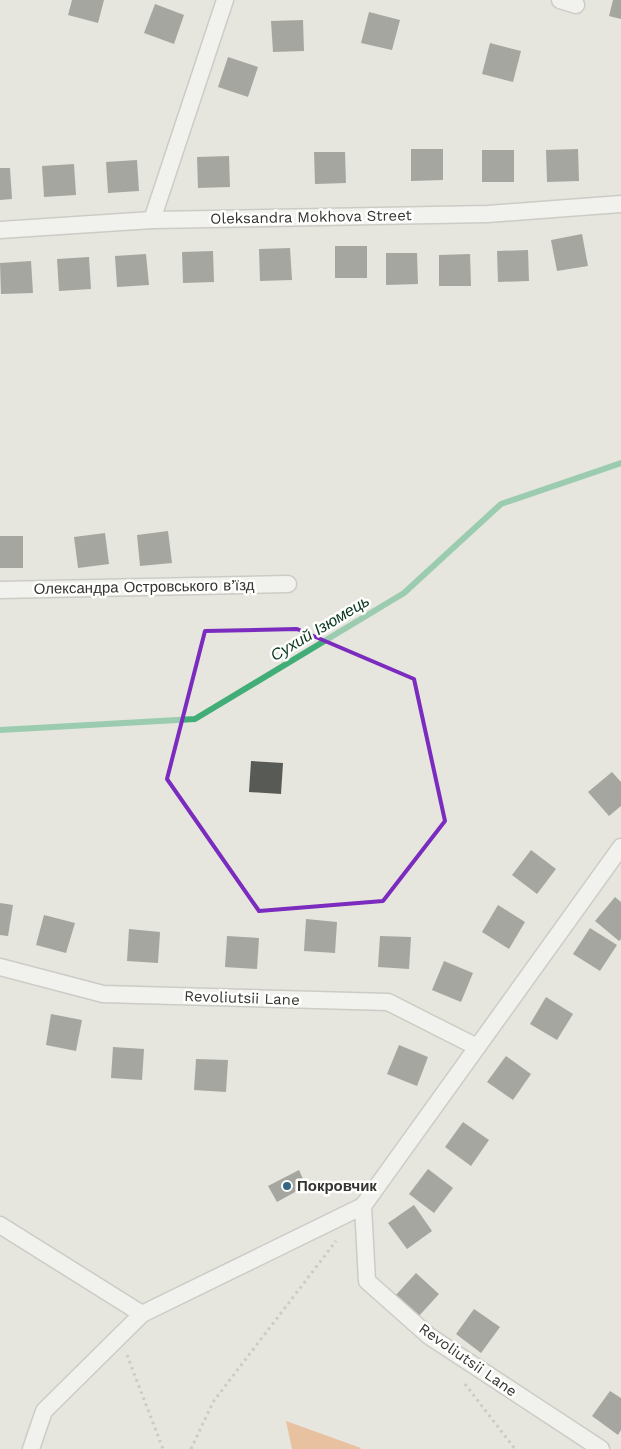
<svg xmlns="http://www.w3.org/2000/svg" width="621" height="1449" viewBox="0 0 621 1449" font-family="'Work Sans',sans-serif">
<style>
.forest{fill:#eb9558}
.lines{fill:none;stroke-linecap:round;stroke-linejoin:round}
.stream{stroke:#42ad76;stroke-width:6}
.building{fill:#585a55}
.street-casing{stroke:#aeaea8;stroke-width:19}
.path{stroke:#aaaaa4;stroke-width:3;stroke-dasharray:2.5 4;stroke-linecap:butt}
.street{stroke:#fff;stroke-width:16}
.marked{fill:none;stroke:#7b2cbf;stroke-width:4;stroke-linejoin:round}
.poi-dot{fill:#326683;stroke:#fffffe;stroke-width:2}
.labels{text-anchor:middle;dominant-baseline:central;stroke-width:5;stroke-linejoin:round;paint-order:stroke}
.street-label{font-size:15px;fill:#343431;stroke:#fffffe}
.poi-label{font-size:15px;font-weight:bold;fill:#343431;stroke:#fffffe;text-anchor:start}
.water-label{font-size:16px;font-style:italic;fill:#07361f;stroke:#fffffe}
</style>
<rect width="100%" height="100%" fill="#e6e6df"/>
<polygon class="forest" points="286,1421 361,1448 360,1449 292,1449"/>
<g class="lines">
<polyline class="stream" points="0,730 195,719 404,593 501,504 621,463"/>
</g>
<g class="building">
<polygon points="72,0 104,0 98,23 68,15"/>
<polygon points="613,0 621,0 621,19 609,16"/>
<polygon points="155,4 184,15 174,44 144,33"/>
<polygon points="369,12 400,20 392,50 361,43"/>
<polygon points="303,20 304,51 273,52 271,21"/>
<polygon points="490,43 521,51 513,82 482,74"/>
<polygon points="228,57 258,67 248,97 218,87"/>
<polygon points="411,149 443,149 443,180 411,181"/>
<polygon points="578,149 579,181 547,182 546,150"/>
<rect x="482" y="150" width="32" height="32"/>
<polygon points="314,152 345,152 346,183 315,184"/>
<polygon points="229,156 230,187 198,188 197,157"/>
<polygon points="137,160 139,191 108,193 106,162"/>
<polygon points="74,164 76,195 44,197 42,166"/>
<polygon points="0,168 10,168 12,199 0,200"/>
<polygon points="582,234 588,266 557,271 551,240"/>
<rect x="335" y="246" width="32" height="32"/>
<polygon points="290,248 292,280 260,281 259,249"/>
<polygon points="528,250 529,281 498,282 497,251"/>
<polygon points="213,251 214,282 183,283 182,252"/>
<polygon points="386,253 417,253 418,284 386,285"/>
<polygon points="146,254 149,285 117,287 115,256"/>
<polygon points="470,254 471,286 439,286 439,255"/>
<polygon points="89,257 91,289 59,291 57,259"/>
<polygon points="31,261 33,293 1,294 0,263"/>
<polygon points="168,531 172,563 140,566 137,535"/>
<polygon points="105,533 109,564 78,568 74,537"/>
<rect x="0" y="536" width="23" height="32"/>
<polygon points="251,761 283,763 281,794 249,792"/>
<polygon points="612,772 621,782 621,806 609,816 588,792"/>
<polygon points="531,850 556,869 537,894 512,875"/>
<polygon points="615,897 621,902 621,939 619,941 595,921"/>
<polygon points="0,903 13,905 8,936 0,935"/>
<polygon points="498,905 525,922 509,949 482,932"/>
<polygon points="44,915 75,923 66,953 36,945"/>
<polygon points="306,919 337,922 335,953 304,951"/>
<polygon points="590,928 617,945 600,971 573,954"/>
<polygon points="129,929 160,932 158,963 127,961"/>
<polygon points="227,936 259,938 257,969 225,967"/>
<polygon points="380,936 411,937 409,969 378,967"/>
<polygon points="444,961 473,973 461,1002 432,990"/>
<polygon points="546,997 573,1014 557,1040 530,1024"/>
<polygon points="51,1014 82,1020 76,1051 46,1045"/>
<polygon points="399,1045 428,1057 417,1086 387,1074"/>
<polygon points="113,1047 144,1049 142,1080 111,1078"/>
<polygon points="506,1056 531,1074 513,1100 487,1082"/>
<polygon points="196,1059 228,1060 226,1092 194,1090"/>
<polygon points="463,1122 489,1140 471,1166 445,1147"/>
<polygon points="428,1169 453,1188 434,1213 409,1194"/>
<polygon points="299,1170 306,1186 277,1202 268,1186"/>
<polygon points="414,1205 432,1231 407,1249 388,1223"/>
<polygon points="416,1273 439,1294 418,1317 395,1296"/>
<polygon points="474,1309 500,1327 481,1353 456,1334"/>
<polygon points="610,1391 621,1398 621,1430 618,1435 592,1416"/>
</g>
<g class="lines">
<g class="street-casing">
<g id="street">
<polyline points="560,0 576,5"/>
<polyline points="152,220 225,0"/>
<polyline points="0,230 152,220 488,214 621,204"/>
<polyline points="0,590 288,584"/>
<polyline points="0,967 103,994 388,1002 477,1047"/>
<polyline points="0,1225 142,1314"/>
<polyline points="31,1449 44,1411 142,1314 363,1206"/>
<polyline points="601,1449 429,1336 367,1281 363,1206 621,847"/>
</g>
</g>
<g class="path">
<polyline points="127,1355 163,1449"/>
<polyline points="465,1384 515,1449"/>
<polyline points="191,1449 213,1402 336,1241"/>
</g>
<use href="#street" class="street"/>
</g>
<path d="M0 0H621V1449H0ZM297,629L414,679L445,821L383,901L259,911L167,779L205,631Z" fill="#e6e6df" fill-opacity=".55" fill-rule="evenodd"/>
<path class="marked" d="M297,629L414,679L445,821L383,901L259,911L167,779L205,631Z"/>
<circle class="poi-dot" cx="287" cy="1186" r="5"/>
<g class="labels">
<g class="street-label">
<text transform="translate(311 217) rotate(-1)">Oleksandra Mokhova Street</text>
<text transform="translate(144 587) rotate(-1)">Олександра Островського в’їзд</text>
<text transform="translate(242 998) rotate(2)">Revoliutsii Lane</text>
<text transform="translate(468 1360) rotate(35)">Revoliutsii Lane</text>
</g>
<g class="poi-label">
<text x="297" y="1186">Покровчик</text>
</g>
<g class="water-label">
<text transform="translate(320 628) rotate(-31)">Сухий Ізюмець</text>
</g>
</g>
</svg>
